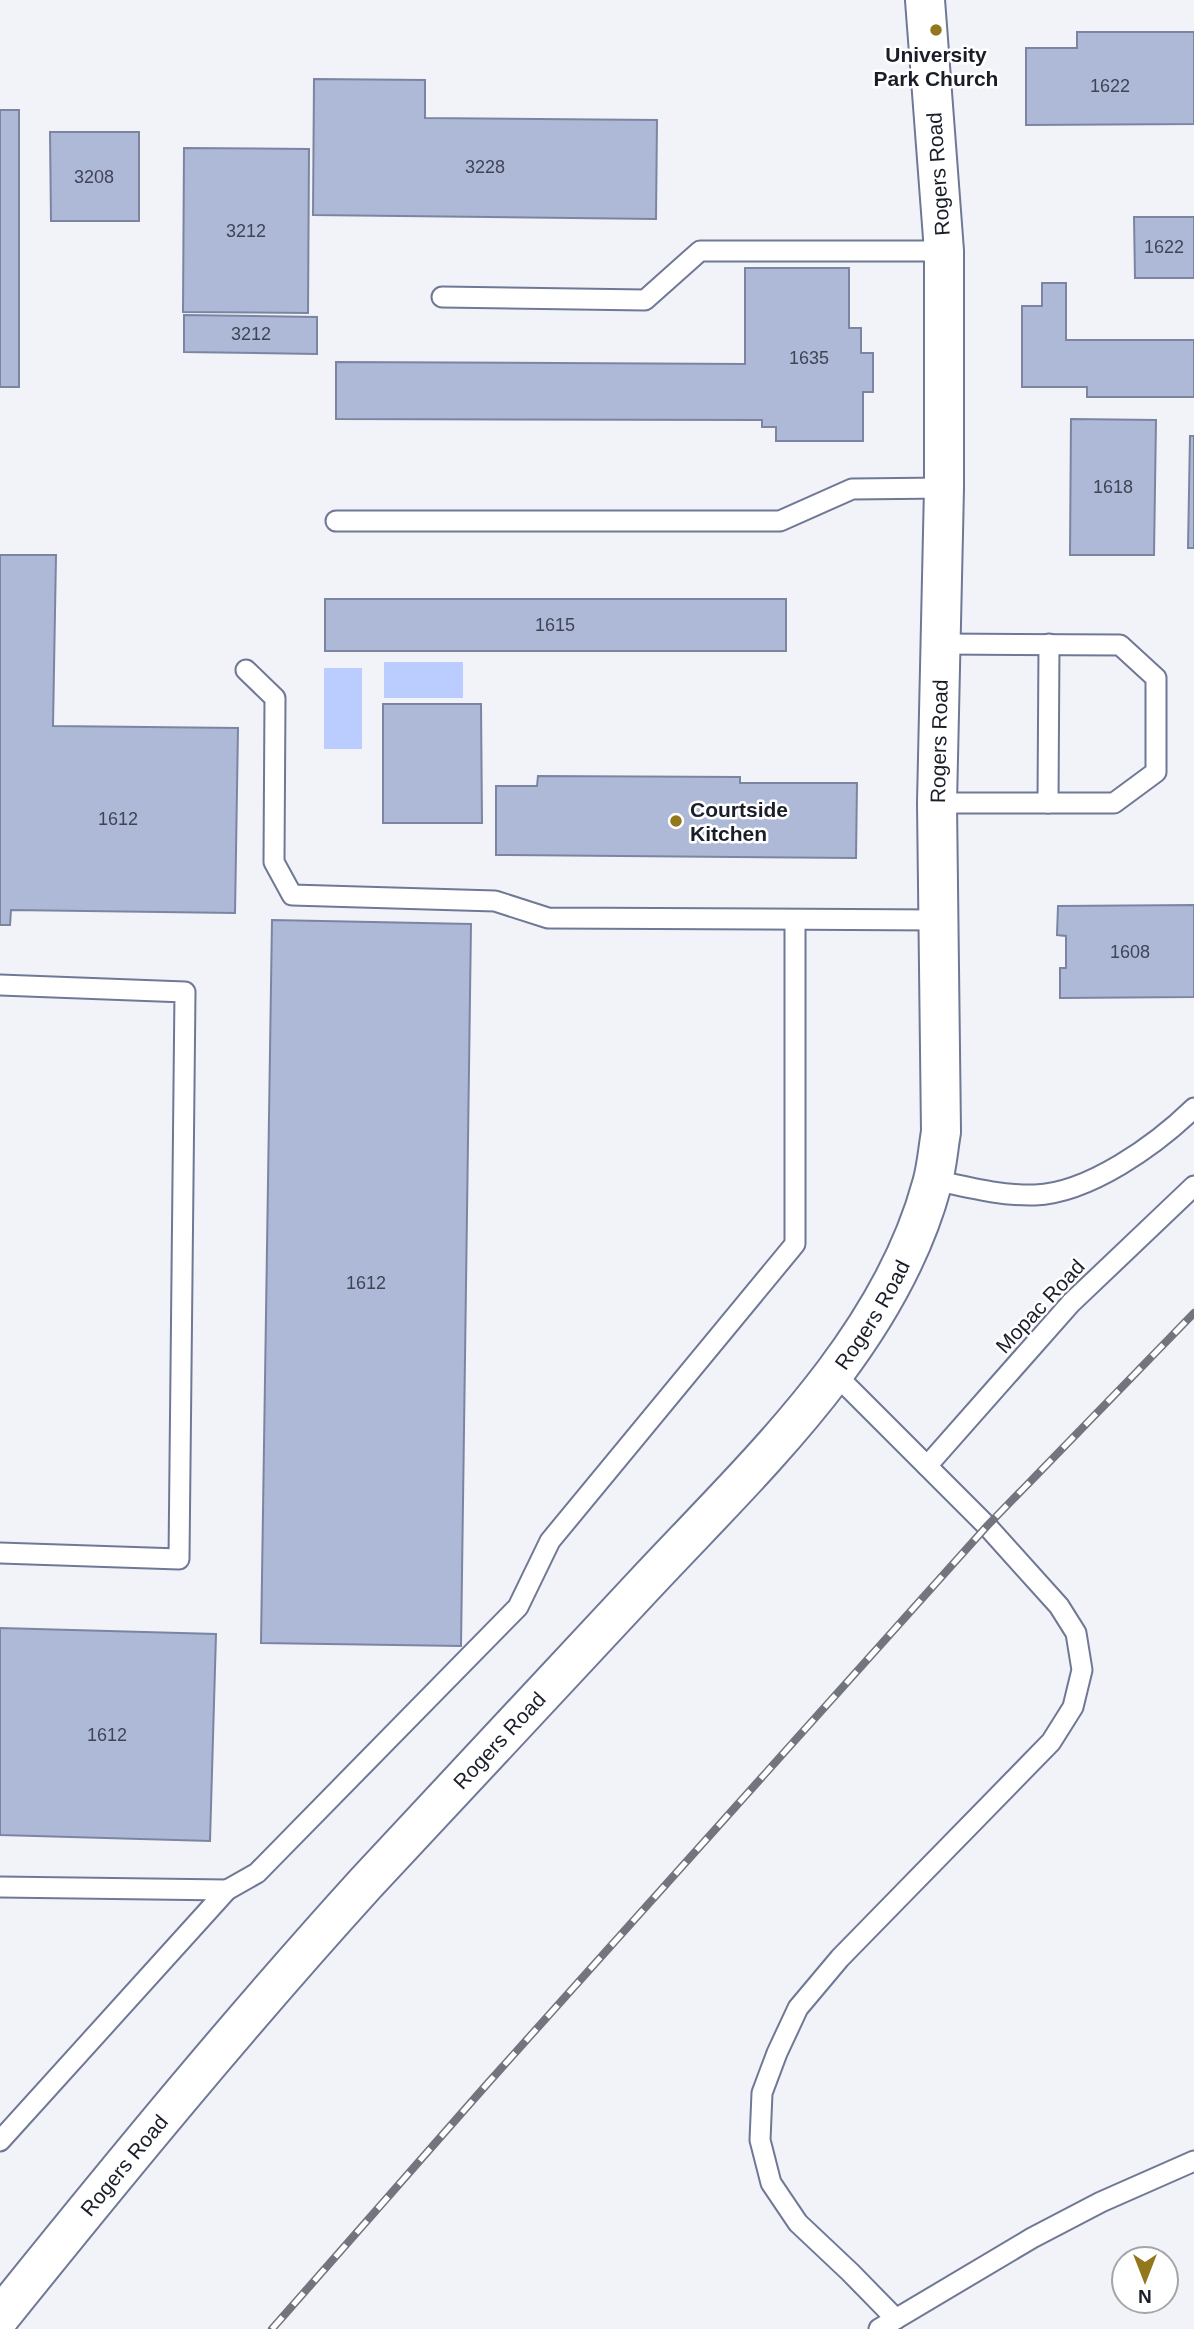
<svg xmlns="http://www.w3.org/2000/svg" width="1194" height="2329" viewBox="0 0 1194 2329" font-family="Helvetica,sans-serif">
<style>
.green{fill:#bbccfe}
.building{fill:#aeb9d8;stroke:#7b85a2;stroke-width:2}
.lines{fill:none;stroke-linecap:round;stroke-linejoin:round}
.lane-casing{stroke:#6f7895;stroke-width:23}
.street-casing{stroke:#6f7895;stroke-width:42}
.lane{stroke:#fff;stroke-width:19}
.street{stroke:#fff;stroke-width:38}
.rail-casing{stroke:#72757e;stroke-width:8}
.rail{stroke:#fff;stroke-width:5;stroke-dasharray:16;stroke-linecap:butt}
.poi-dot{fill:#92771d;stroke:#fff;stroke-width:2.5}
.labels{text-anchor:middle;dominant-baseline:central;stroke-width:5;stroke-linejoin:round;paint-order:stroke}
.number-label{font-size:18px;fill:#3f4555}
.poi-label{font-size:21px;font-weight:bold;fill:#1a1e29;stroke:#fff}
.street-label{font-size:21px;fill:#1a1e29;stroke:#fff}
</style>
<rect width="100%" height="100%" fill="#f1f3f9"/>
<g class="green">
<rect x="384" y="662" width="79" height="36"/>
<rect x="324" y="668" width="38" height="81"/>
</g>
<g class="building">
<polygon points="1077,32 1194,32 1194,124 1026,125 1026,48 1077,48"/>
<polygon points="314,79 425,80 425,118 657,120 656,219 313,215"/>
<rect x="0" y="110" width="19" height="277"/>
<polygon points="50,132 139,132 139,221 51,221"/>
<polygon points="184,148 309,149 308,313 183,312"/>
<polygon points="1134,217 1194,217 1194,278 1135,278"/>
<polygon points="745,268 849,268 849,328 861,328 861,353 873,353 873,392 863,392 863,441 776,441 776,427 762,427 762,420 336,419 336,362 745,364"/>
<polygon points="1042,283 1066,283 1066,340 1194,340 1194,397 1087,397 1087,387 1022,387 1022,306 1042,306"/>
<polygon points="184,315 317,317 317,354 184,352"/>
<polygon points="1071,419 1156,420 1154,555 1070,555"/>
<polygon points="1190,436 1194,436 1194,548 1188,548"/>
<polygon points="0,555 56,555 53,726 238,728 235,913 11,910 10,925 0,925"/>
<rect x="325" y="599" width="461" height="52"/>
<polygon points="383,704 481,704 482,823 383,823"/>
<polygon points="538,776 740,777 740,783 857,783 856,858 496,855 496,786 537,786"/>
<polygon points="1194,905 1194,997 1060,998 1060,968 1066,968 1066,936 1057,935 1058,906"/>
<polygon points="272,920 471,924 461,1646 261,1643"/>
<polygon points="0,1628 216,1634 210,1841 0,1835"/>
</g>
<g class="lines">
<g class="lane-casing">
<g id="lane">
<polyline points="442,297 645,300 700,251 944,251"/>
<polyline points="336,521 780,521 852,489 944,488"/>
<polyline points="246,670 275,698 274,862 292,895 495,901 548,918 938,920"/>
<polyline points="937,803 1114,803 1156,772 1156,678 1120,645 940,644"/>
<polyline points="1048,803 1049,644"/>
<polyline points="0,985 185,992 179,1559 0,1553"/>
<path d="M934,1180C967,1187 1001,1196 1035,1195C1089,1193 1156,1145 1194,1108"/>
<polyline points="833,1372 987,1526 1059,1606 1076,1633 1082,1670 1073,1707 1051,1742 840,1958 798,2008 777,2053 762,2093 760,2140 771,2183 798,2223 850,2272 896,2319"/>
<polyline points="927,1466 1071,1303 1194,1186"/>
<polyline points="0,1887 227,1890"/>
<polyline points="0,2141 227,1890 257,1873 518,1607 550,1541 795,1244 795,920"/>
<polyline points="879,2329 1032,2238 1101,2202 1194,2161"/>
</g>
</g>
<g class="street-casing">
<g id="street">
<path id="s1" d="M0,2317C119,2169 239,2023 366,1883C458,1783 551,1684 644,1585C753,1468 889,1344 932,1184C937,1167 938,1149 941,1132L937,803L944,488V251L925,0"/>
</g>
</g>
<use href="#lane" class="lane"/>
<use href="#street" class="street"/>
<g class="rail-casing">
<polyline id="rail" points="272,2329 488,2083 987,1526 1194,1313"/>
</g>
<use href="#rail" class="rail"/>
</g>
<g class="poi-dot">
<circle cx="936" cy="30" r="7"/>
<circle cx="676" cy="821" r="7"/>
</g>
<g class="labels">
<g class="number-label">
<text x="1110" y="86">1622</text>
<text x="485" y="167">3228</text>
<text x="94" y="177">3208</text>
<text x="246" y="231">3212</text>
<text x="1164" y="247">1622</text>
<text x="251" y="334">3212</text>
<text x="809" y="358">1635</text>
<text x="1113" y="487">1618</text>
<text x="555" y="625">1615</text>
<text x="118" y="819">1612</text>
<text x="1130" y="952">1608</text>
<text x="366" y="1283">1612</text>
<text x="107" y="1735">1612</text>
</g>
<g class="poi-label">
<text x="936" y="54">University<tspan x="936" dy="24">Park Church</tspan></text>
<text x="690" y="809" text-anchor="start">Courtside<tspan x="690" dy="24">Kitchen</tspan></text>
</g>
<g class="street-label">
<text transform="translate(938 174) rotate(-94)">Rogers Road</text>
<text stroke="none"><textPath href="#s1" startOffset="1918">Rogers Road</textPath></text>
<text transform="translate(1040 1306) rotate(-47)">Mopac Road</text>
<text stroke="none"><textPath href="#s1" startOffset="1330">Rogers Road</textPath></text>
<text stroke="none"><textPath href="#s1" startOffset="763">Rogers Road</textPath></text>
<text stroke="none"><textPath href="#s1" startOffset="196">Rogers Road</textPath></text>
</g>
</g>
<g transform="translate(1145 2280) rotate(180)"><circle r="33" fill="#ffffff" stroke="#a3a5a9" stroke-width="2"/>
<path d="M0-5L12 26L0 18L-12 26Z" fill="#92771d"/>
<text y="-10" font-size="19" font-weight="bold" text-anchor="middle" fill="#1a1e29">N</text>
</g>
</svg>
